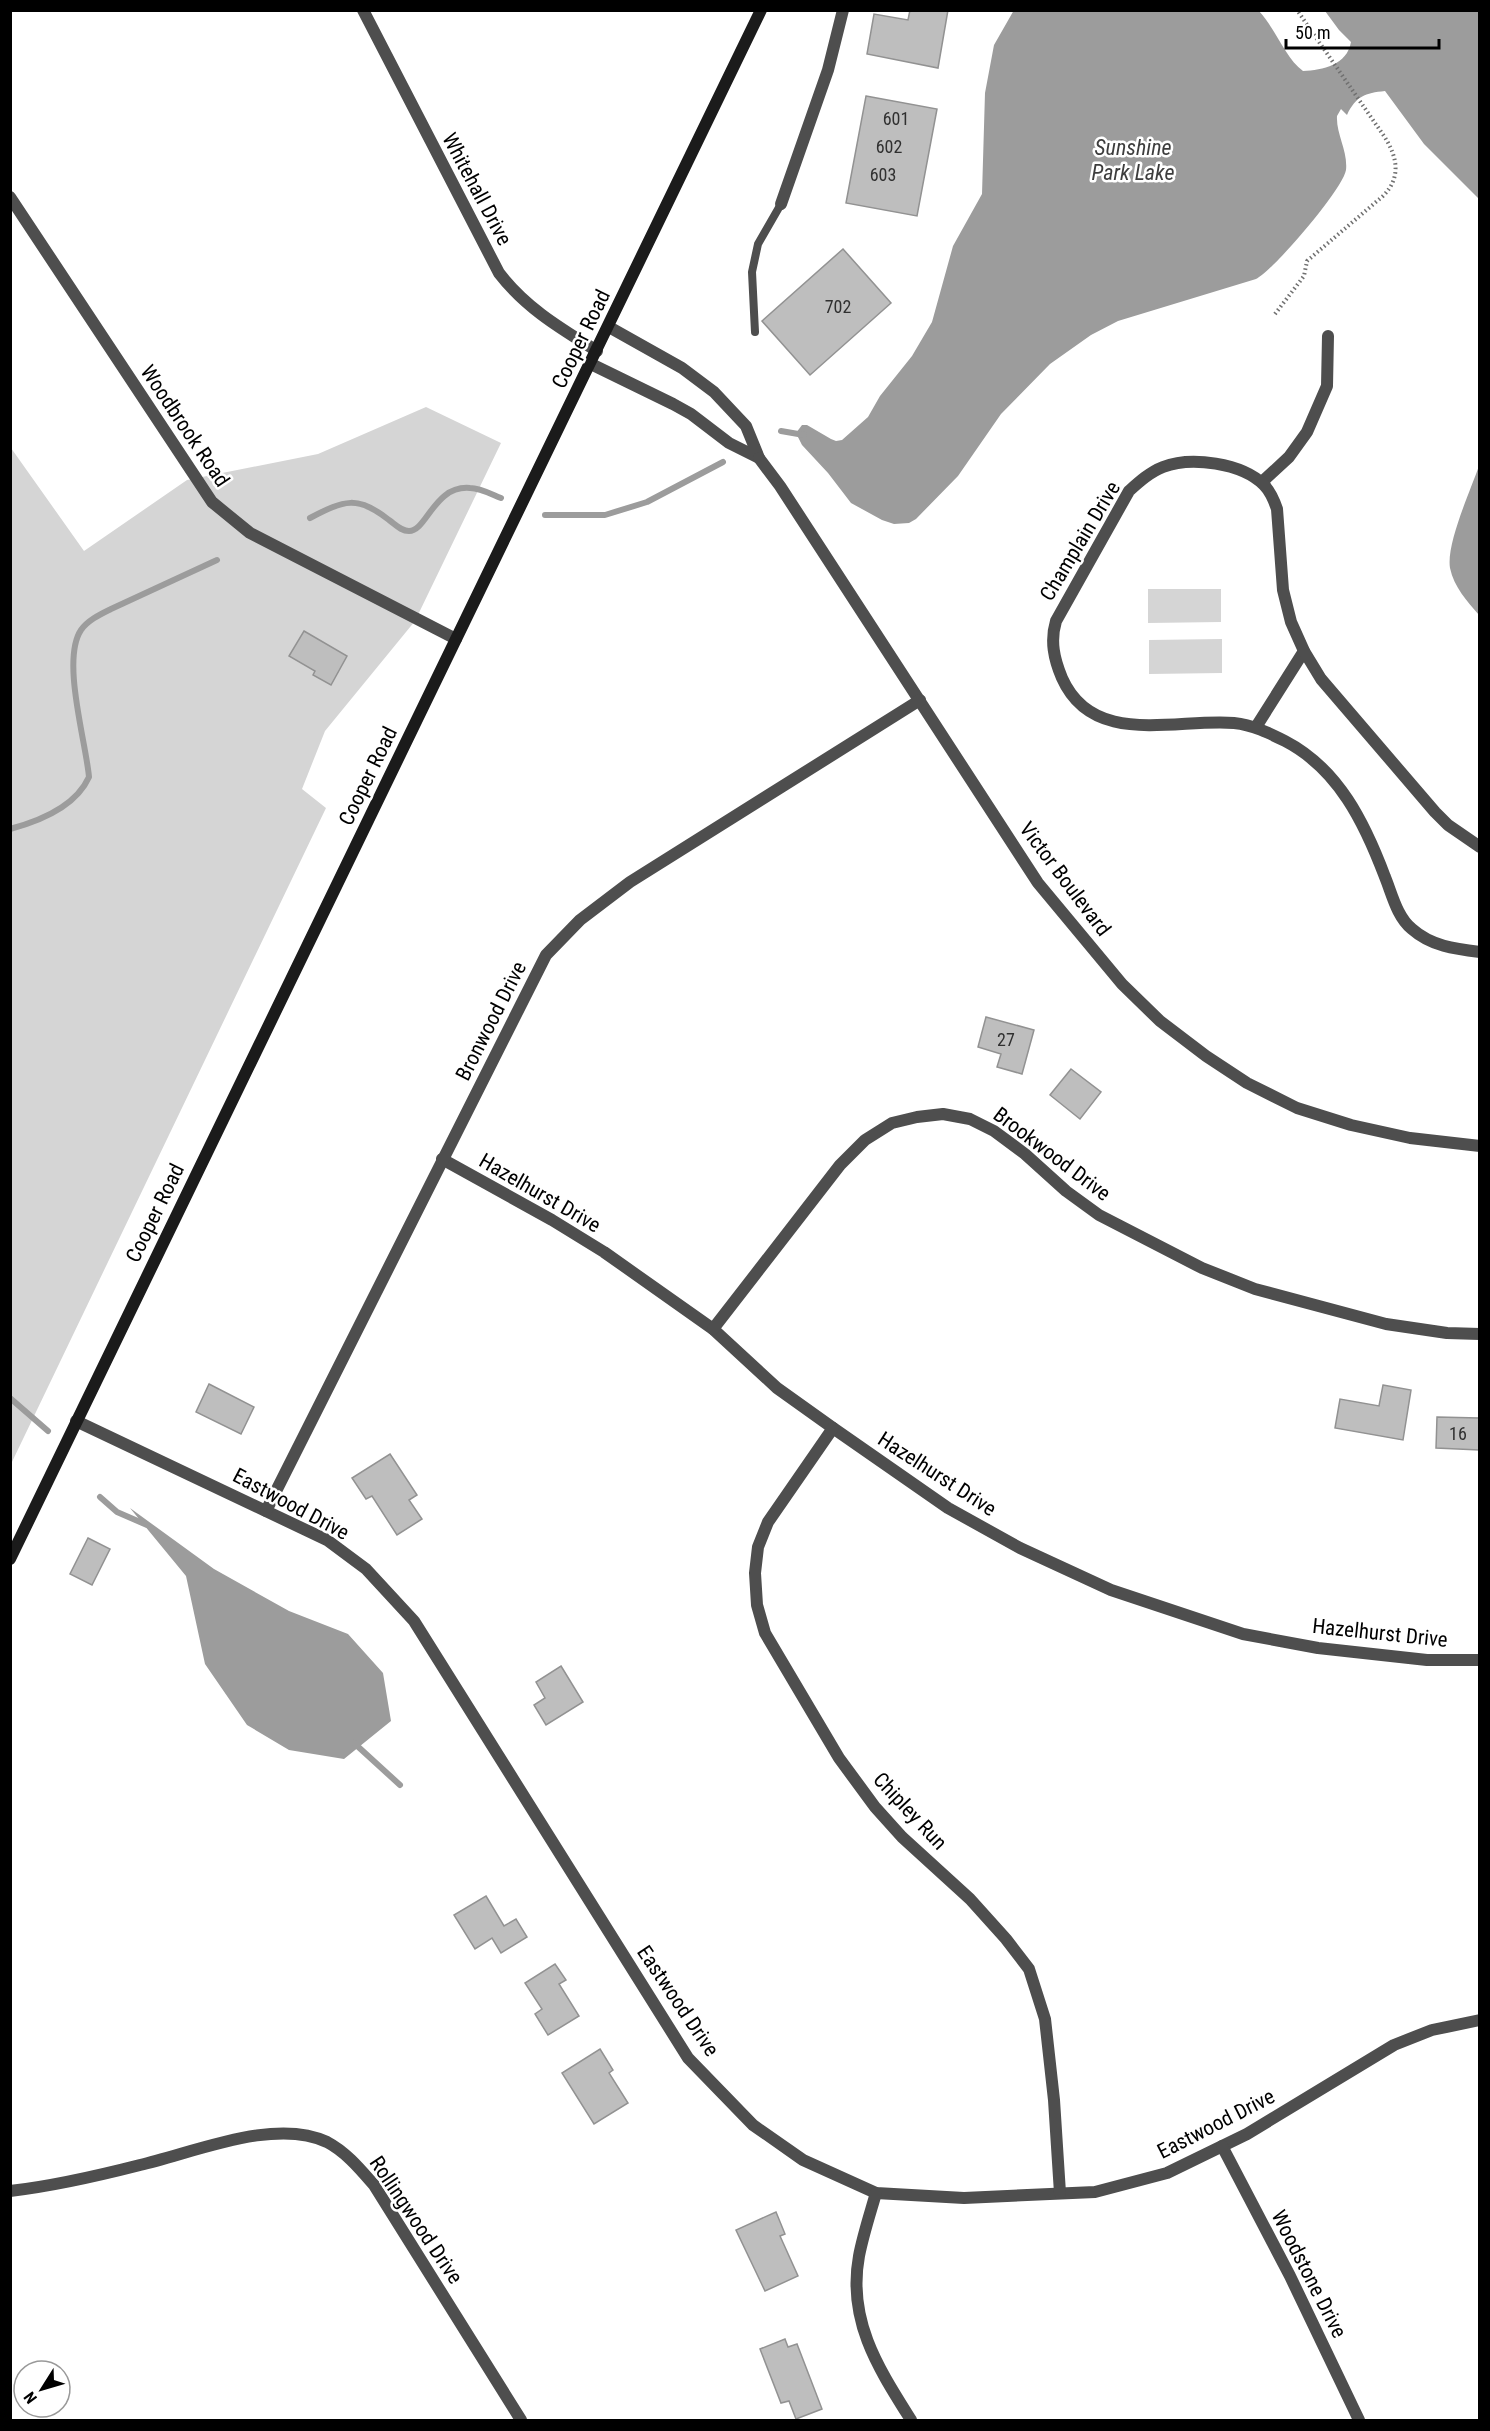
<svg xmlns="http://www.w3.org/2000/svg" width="1490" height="2431" viewBox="0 0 1490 2431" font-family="'Roboto Condensed',sans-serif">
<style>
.green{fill:#d5d5d5}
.water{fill:#9c9c9c}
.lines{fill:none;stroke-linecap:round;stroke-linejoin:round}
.stream{stroke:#9c9c9c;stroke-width:6}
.building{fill:#bebebe;stroke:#929292;stroke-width:1.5}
.path{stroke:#707070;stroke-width:4;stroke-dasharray:1.5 3;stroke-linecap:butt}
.lane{stroke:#4e4e4e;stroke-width:8}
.street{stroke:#4e4e4e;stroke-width:12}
.secondary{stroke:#1b1b1b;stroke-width:12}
.labels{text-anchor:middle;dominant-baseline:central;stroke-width:5;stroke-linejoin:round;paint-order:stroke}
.number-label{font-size:18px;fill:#303030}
.street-label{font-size:21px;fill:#000;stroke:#fff}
.water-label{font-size:22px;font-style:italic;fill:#3d3d3d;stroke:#fff}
</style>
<rect width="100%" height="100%" fill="#fff"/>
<g class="green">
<polygon points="426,407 501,443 415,621 325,731 302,789 326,808 11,1464 11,448 84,551 187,480 318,454"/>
<polygon points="1148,589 1221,589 1221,622 1148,623"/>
<polygon points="1222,639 1222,673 1149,674 1149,640"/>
</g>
<g class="water">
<path d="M1014,10L1259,11C1275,28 1286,59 1303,71C1323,70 1347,65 1351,42L1339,30L1325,11H1479V199L1424,144L1385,91C1365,93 1356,96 1347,115L1341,109L1337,116C1336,134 1348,151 1346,170C1343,189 1274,270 1256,279L1118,321L1091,335L1050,364L1001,414L958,476L916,519L909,523L894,524L882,520L851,503L828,473L802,445L796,433L802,425H807L831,439L836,441L842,440L868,417L880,396L912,356L932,322L953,246L982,194L985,93L994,45Z"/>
<path d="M1479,466V615C1467,601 1454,587 1450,568C1446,544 1471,489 1479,466Z"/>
<polygon points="130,1508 214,1569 289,1611 348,1634 383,1673 391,1721 344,1759 289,1750 247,1725 205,1664 186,1576"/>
</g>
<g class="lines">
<g class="stream">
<polyline points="781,431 804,435"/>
<polyline points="545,515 605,515 647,502 723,462"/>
<path d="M310,518C344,500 358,495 389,520C396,525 401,531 409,531C427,531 434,485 470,488C480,488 491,494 501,498"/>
<path d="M10,829C40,821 76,806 89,777C86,742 61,660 81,630C88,620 101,614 111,609L217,560"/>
<polyline points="10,1398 48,1431"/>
<polyline points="100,1497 117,1512 147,1525"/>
<polyline points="354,1743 400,1785"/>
</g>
</g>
<g class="building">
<polygon points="910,10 948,10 938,68 867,54 874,14 908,20"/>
<polygon points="866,96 937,109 917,216 846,203"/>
<polygon points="843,249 891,303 810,375 762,321"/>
<polygon points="304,631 347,656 331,685 313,675 315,671 289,656"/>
<polygon points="986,1017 1034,1030 1022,1074 997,1067 1001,1054 978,1047"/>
<polygon points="1071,1069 1101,1092 1080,1119 1050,1095"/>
<polygon points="209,1384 254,1407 241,1434 196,1412"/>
<polygon points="1383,1385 1411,1390 1403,1440 1335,1428 1340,1399 1379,1406"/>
<polygon points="1437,1417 1479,1418 1479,1450 1436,1448"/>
<polygon points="390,1454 417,1495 409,1500 422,1519 397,1535 372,1496 366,1499 352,1478"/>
<polygon points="88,1538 110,1549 92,1585 70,1574"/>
<polygon points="561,1666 583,1702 546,1725 534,1705 545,1698 536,1682"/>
<polygon points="486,1896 504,1926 516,1919 527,1937 501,1953 492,1938 475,1949 454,1915"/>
<polygon points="555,1964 566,1980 559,1984 579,2016 548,2035 535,2014 542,2009 525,1983"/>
<polygon points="600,2049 613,2070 609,2073 628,2103 594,2124 562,2073"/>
<polygon points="776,2212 785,2234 780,2236 798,2276 765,2291 736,2230"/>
<polygon points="785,2339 788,2347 797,2344 822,2409 796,2419 789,2401 781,2403 760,2349"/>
</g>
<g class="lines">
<path class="path" d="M1275,314L1304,276L1307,261L1383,196C1402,177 1397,156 1384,136L1297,10"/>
<polyline class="lane" points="755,332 752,272 758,244 781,204"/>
<g class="street">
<path d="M363,10L499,273C526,308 560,328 597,351"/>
<polyline points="10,197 212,502 250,533 456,639"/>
<polyline points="781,204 828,70 843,10"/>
<polyline points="591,364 673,404 691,414 729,443 759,458 746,426 714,392 682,368 609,327"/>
<polyline points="759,458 780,486 1038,883 1122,984 1160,1021 1206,1056 1247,1083 1297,1108 1351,1125 1410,1138 1480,1146"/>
<polyline points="1262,482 1289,457 1307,432 1327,386 1328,336"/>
<polyline points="1256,727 1304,651"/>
<path d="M1480,847L1448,825L1435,812L1321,679L1304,651L1291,622L1283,590L1277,509C1274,500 1271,492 1264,485C1242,463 1191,456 1163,467C1150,472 1139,482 1129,491L1056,621C1050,641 1054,659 1062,678C1093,748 1176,718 1234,723C1253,725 1269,733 1285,741C1339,769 1365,824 1385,877C1392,894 1397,917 1412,929C1431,946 1455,949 1480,952"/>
<polyline points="442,1159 552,1220 604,1252 713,1329 777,1388 833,1428 948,1508 1020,1548 1111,1590 1243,1634 1318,1648 1427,1660 1480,1660"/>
<polyline points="713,1329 840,1165 865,1140 892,1123 917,1117 943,1114 970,1119 994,1131 1025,1154 1066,1191 1099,1215 1202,1268 1255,1289 1386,1324 1447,1333 1480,1334"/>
<polyline points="76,1421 327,1540 366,1569 414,1621 688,2058 753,2125 803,2160 876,2193 964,2198 1095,2192 1167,2173 1247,2134 1394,2045 1432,2030 1480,2020"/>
<polyline points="833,1428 768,1522 758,1547 755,1573 757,1605 765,1633 839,1758 875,1807 902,1837 970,1899 1006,1939 1029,1969 1045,2019 1054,2100 1060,2193"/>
<polyline points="266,1511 546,955 580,920 630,882 920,700"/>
<polyline points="1222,2146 1290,2276 1359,2420"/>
<path d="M10,2191C54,2186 97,2176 140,2165C193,2153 275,2117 327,2142C346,2152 360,2169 374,2185L521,2420"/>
<path d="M876,2193C870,2214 863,2235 859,2256C847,2321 879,2369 911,2420"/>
</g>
<polyline class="secondary" points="10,1559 761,10"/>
</g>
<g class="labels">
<g class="number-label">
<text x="896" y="118">601</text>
<text x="889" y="146">602</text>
<text x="883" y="174">603</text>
<text x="838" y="306">702</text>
<text x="1006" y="1039">27</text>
<text x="1458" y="1433">16</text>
</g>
<g class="street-label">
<text transform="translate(477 189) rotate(62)">Whitehall Drive</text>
<text transform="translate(581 339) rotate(-64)">Cooper Road</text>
<text transform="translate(185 426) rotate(56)">Woodbrook Road</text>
<text transform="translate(1080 541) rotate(-59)">Champlain Drive</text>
<text transform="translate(368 776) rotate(-64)">Cooper Road</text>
<text transform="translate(1065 879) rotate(53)">Victor Boulevard</text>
<text transform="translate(491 1021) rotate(-63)">Bronwood Drive</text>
<text transform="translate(1052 1154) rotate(37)">Brookwood Drive</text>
<text transform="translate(540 1193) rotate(30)">Hazelhurst Drive</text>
<text transform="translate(155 1213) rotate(-64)">Cooper Road</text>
<text transform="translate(937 1474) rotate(33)">Hazelhurst Drive</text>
<text transform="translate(291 1504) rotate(28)">Eastwood Drive</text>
<text transform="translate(1380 1633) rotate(6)">Hazelhurst Drive</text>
<text transform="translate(910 1811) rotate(47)">Chipley Run</text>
<text transform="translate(678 2001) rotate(56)">Eastwood Drive</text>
<text transform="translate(1216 2124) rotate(-27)">Eastwood Drive</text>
<text transform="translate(416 2220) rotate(56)">Rollingwood Drive</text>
<text transform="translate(1309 2274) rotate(63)">Woodstone Drive</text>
</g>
<g class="water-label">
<text x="1133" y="147">Sunshine<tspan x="1133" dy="25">Park Lake</tspan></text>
</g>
</g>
<rect width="1490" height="2431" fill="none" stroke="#000000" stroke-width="24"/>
<g transform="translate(42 2389) rotate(233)"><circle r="28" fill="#ffffff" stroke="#999999" stroke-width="1.5"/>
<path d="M0-4.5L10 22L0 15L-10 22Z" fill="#000000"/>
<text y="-9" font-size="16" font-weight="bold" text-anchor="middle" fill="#000000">N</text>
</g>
<path d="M1286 39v9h153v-9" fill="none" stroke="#000000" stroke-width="3"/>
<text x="1295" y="39" font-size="18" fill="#000000" stroke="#ffffff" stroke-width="4.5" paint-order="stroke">50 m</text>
</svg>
